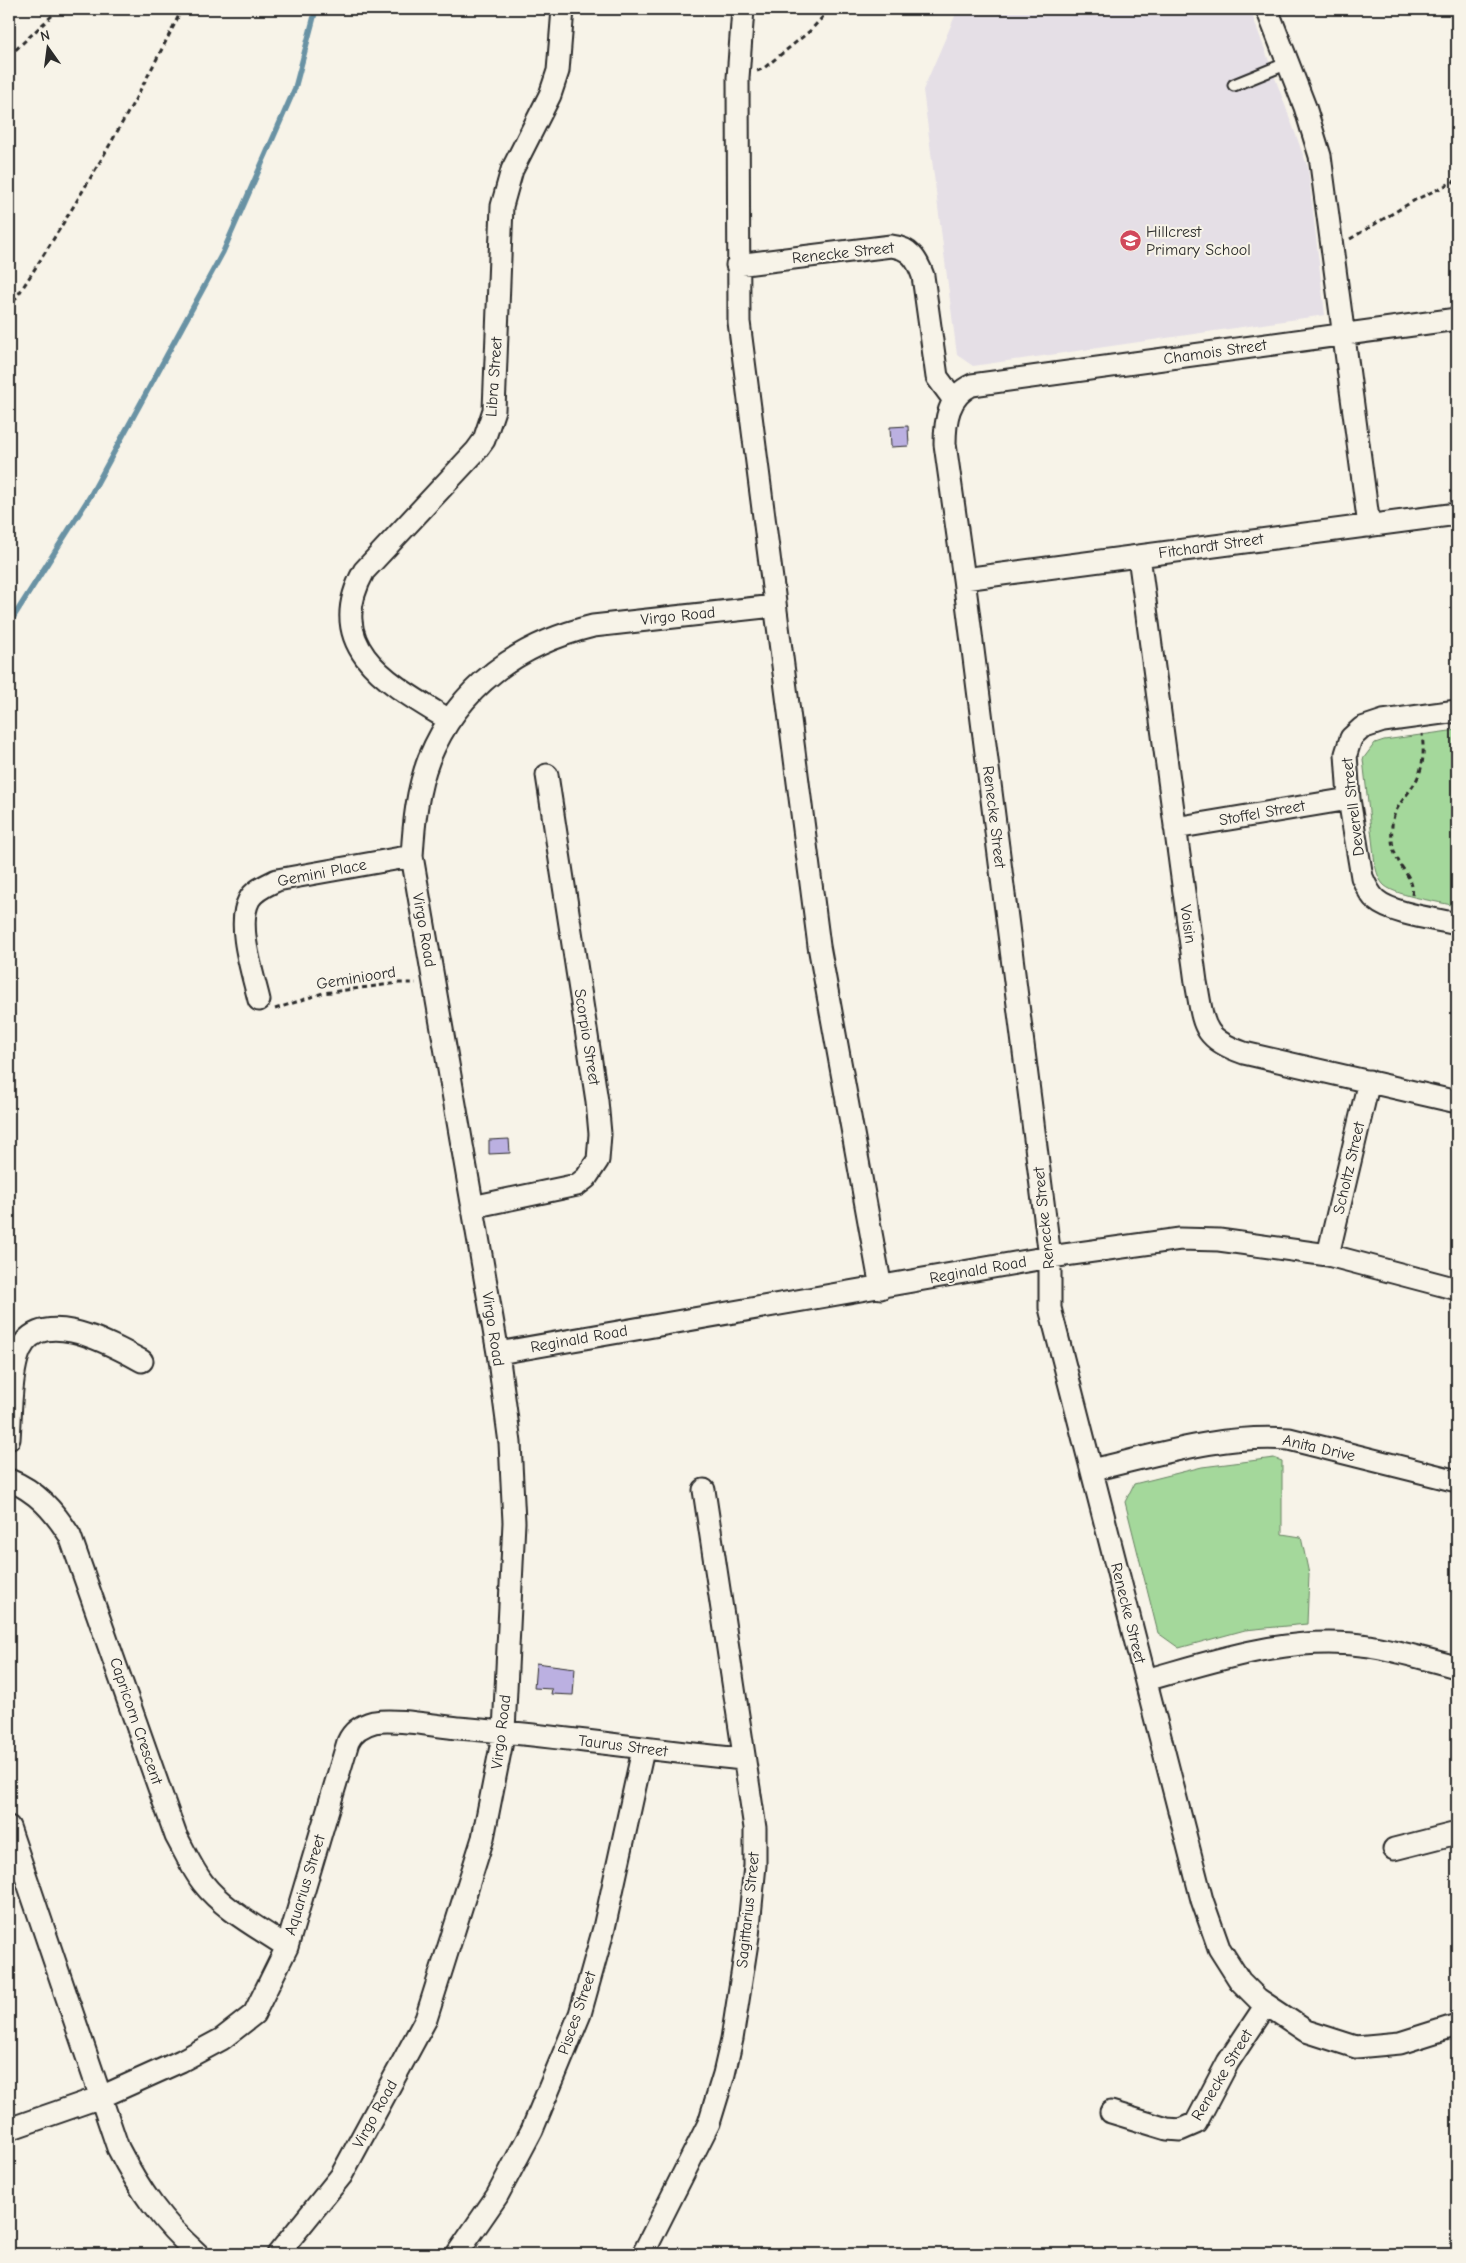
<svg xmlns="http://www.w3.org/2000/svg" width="1466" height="2263" font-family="'Comic Neue',sans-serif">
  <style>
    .built { fill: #e5dfe6 }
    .green { fill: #a4d89b; stroke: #688263 }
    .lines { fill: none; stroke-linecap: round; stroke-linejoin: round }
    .stream { stroke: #6992a4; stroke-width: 5.5 }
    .building { fill: #bbb0e1; stroke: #2b2b2b }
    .service-casing { stroke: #2b2b2b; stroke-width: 15 }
    .minor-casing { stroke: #2b2b2b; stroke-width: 25 }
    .path { stroke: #2b2b2b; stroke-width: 3; stroke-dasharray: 5 4; stroke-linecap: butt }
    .service { stroke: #f7f3e8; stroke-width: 11 }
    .minor { stroke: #f7f3e8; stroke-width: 21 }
    .labels { text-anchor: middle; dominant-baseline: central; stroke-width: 4; stroke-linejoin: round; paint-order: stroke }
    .poi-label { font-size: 16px; fill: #2b2b2b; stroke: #f7f3e8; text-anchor: start }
    .street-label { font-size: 16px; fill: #2b2b2b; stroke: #f7f3e8 }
  </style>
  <rect width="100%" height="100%" fill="#f7f3e8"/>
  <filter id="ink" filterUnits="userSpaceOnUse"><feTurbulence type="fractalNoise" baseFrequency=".02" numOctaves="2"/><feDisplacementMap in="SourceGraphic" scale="10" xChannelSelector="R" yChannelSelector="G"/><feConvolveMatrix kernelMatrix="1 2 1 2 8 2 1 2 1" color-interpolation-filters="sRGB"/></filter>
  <g filter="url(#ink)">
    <!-- built -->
    <path class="built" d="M 958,9 L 1250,9 L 1308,168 L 1325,315 L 973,366 L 957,355 L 923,90 Z"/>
    <!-- green -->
    <path class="green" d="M 1457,730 L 1457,903 L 1451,905 C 1435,901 1392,895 1383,884 C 1378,878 1377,872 1375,865 L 1363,759 L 1375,743 L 1384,740 Z
      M 1274,1458 L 1282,1461 L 1282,1534 L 1301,1537 L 1309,1574 L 1307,1624 L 1245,1630 L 1179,1648 L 1158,1633 L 1125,1502 L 1134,1484 L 1202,1467 Z"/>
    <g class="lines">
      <!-- stream -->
      <path class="stream" d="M 9,624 L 89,498 L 223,252 L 295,88 L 316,9"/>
    </g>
    <!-- building -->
    <path class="building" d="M 908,426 L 909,446 L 891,447 L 890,427 Z
      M 509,1139 L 510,1153 L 489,1154 L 489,1140 Z
      M 536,1663 L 575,1668 L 573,1695 L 551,1694 L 552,1689 L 534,1688 Z"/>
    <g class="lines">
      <defs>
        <path id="service" d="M 1234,85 L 1288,63"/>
        <path id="minor" d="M 743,9 L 738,78 L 739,322 L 819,946 L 881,1288
          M 1267,9 L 1305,107 L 1320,156 L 1369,526
          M 737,265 L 891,246 C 910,248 917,259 923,276 L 937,377 L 954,400
          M 1457,319 L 972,385 C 948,396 945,421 945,444 L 964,579 L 1050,1257 L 1050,1308 L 1202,1900 L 1219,1948 L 1240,1981 L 1258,1999 L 1306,2031 L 1356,2047 L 1400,2043 L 1457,2025
          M 1139,556 L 1196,982 C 1204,1023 1200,1038 1244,1053 L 1457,1102
          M 964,579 L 1457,514
          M 1457,711 L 1383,721 L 1362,728 L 1351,738 L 1346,754 L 1349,799 L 1362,877 C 1365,884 1369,894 1376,900 C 1392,914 1436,919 1457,924
          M 449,720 C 392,685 321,649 364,571 L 476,451 L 484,440 L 494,410 L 502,206 L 512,170 L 550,95 L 558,71 L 563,9
          M 1175,828 L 1349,799
          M 259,1000 C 253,974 236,925 249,900 C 254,890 267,885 277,880 L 412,856
          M 472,1207 L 577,1185 L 586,1178 L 598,1160 L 600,1134 L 597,1101 L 547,775
          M 1328,1255 L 1369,1081
          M 498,1353 L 1050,1257 L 1180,1239 L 1219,1240 L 1328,1255 L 1457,1289
          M 9,1439 C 11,1413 10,1384 17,1359 C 32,1300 111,1344 142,1361
          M 1092,1470 C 1157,1455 1221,1434 1289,1439 L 1457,1481
          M 9,1480 C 37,1491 54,1511 70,1536 L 176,1836 C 185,1852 192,1869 203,1883 C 224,1910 259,1928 287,1947
          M 1146,1680 C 1218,1660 1292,1634 1369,1646 C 1399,1651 1428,1660 1457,1667
          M 9,1827 L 118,2148 C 140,2191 162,2222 198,2254
          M 1394,1849 L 1457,1833
          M 1111,2112 L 1167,2129 L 1180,2130 L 1196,2123 L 1228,2062 L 1266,2005
          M 9,2129 L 101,2097 L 181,2061 L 222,2039 L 254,2014 L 287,1947 L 348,1742 C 353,1731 362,1725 374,1722 C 396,1718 435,1726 458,1728 C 553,1735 647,1750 742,1759
          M 278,2254 L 341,2176 L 426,2019 L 483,1838 L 504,1731 L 514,1522 L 510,1443 L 498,1353 L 412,856 C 414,823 417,790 429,759 C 459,686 519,644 593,626 L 774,606
          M 457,2254 L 497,2196 L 532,2130 L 580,2014 L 604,1928 L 643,1750
          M 643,2254 L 709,2123 L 724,2074 L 732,2039 L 748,1936 L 755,1865 L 755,1828 L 704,1490"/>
      </defs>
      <!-- service casing -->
      <use href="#service" class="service-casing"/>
      <!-- minor casing -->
      <use href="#minor" class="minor-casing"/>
      <!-- path -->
      <path class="path" d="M 9,56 L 59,9
        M 757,71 L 764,68 L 810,31 L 830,9
        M 1350,239 L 1415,200 L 1457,180
        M 9,309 C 72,212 131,113 182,9
        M 1412,895 C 1415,881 1403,871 1398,860 C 1392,850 1391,837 1392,826 C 1393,807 1408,796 1417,779 C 1424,765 1424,750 1422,734
        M 275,1009 L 323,993 L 399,983 L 416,983"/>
      <!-- service -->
      <use href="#service" class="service"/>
      <!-- minor -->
      <use href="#minor" class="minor"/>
    </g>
  </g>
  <!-- icons -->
  <defs>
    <symbol id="school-disc" viewBox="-11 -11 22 22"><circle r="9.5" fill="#d1495b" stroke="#f7f3e8"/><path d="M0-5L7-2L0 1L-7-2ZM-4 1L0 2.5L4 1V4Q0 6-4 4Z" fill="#fff"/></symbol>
  </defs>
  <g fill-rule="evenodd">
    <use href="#school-disc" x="1118" y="228" width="25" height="25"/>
  </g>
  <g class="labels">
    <!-- poi labels -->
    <g class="poi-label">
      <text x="1146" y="232">Hillcrest<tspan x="1146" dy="18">Primary School</tspan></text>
    </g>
    <!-- street labels -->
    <g class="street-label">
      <text transform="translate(843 253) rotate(-6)">Renecke Street</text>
      <text transform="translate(1215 352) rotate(-8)">Chamois Street</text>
      <text transform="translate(494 377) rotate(-86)">Libra Street</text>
      <text transform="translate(1211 546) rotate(-8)">Fitchardt Street</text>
      <text transform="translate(678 616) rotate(-6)">Virgo Road</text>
      <text transform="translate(1353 807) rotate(-97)">Deverell Street</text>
      <text transform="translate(1262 813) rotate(-10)">Stoffel Street</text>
      <text transform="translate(994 817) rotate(83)">Renecke Street</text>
      <text transform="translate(322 873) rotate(-11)">Gemini Place</text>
      <text transform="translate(1188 924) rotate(82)">Voisin</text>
      <text transform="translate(424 930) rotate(80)">Virgo Road</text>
      <text transform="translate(356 978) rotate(-9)">Geminioord</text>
      <text transform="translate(587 1037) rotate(81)">Scorpio Street</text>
      <text transform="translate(1349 1168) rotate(-77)">Scholtz Street</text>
      <text transform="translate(1044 1218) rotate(-96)">Renecke Street</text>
      <text transform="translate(978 1270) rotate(-10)">Reginald Road</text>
      <text transform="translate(493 1329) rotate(81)">Virgo Road</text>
      <text transform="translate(579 1339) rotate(-10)">Reginald Road</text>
      <text transform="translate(1319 1448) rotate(13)">Anita Drive</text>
      <text transform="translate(1128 1613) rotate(76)">Renecke Street</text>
      <text transform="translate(136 1721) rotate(71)">Capricorn Crescent</text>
      <text transform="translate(501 1732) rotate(-83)">Virgo Road</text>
      <text transform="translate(623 1746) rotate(7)">Taurus Street</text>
      <text transform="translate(305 1885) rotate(-73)">Aquarius Street</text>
      <text transform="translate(748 1910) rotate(-84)">Sagittarius Street</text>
      <text transform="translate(577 2013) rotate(-71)">Pisces Street</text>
      <text transform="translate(1222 2075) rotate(-59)">Renecke Street</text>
      <text transform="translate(375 2114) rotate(-61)">Virgo Road</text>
    </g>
  </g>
  <!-- margin -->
  <rect width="1466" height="2263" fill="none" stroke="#f7f3e8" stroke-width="30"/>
  <rect x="15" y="15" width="1436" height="2233" fill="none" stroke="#2b2b2b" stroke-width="2" filter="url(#ink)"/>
  <!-- north arrow -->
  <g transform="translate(48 48) rotate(346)" stroke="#f7f3e8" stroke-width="4" paint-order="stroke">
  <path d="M0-4L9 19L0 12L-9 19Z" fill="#2b2b2b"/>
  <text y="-8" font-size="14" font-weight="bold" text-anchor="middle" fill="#2b2b2b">N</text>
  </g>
</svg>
